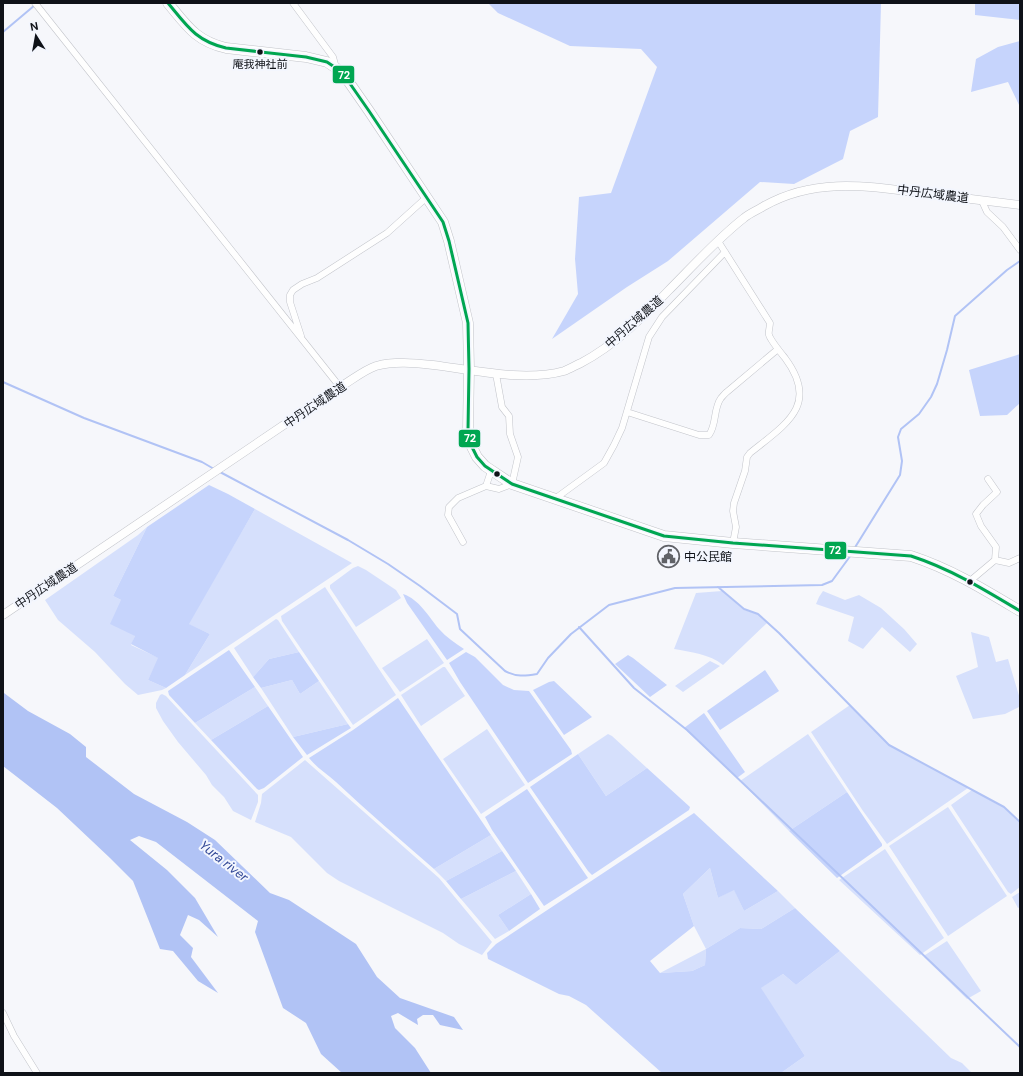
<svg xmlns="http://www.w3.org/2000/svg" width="1023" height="1076" font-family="'DM Sans','Noto Sans JP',sans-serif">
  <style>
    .green { fill: #d6e0fc }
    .forest { fill: #c6d4fc }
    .water { fill: #b1c3f5 }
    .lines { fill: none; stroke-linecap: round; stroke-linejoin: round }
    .stream { stroke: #b1c3f5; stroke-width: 2 }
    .minor-casing { stroke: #c2c4ca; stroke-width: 7 }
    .tertiary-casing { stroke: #c2c4ca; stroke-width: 9 }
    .primary-casing { stroke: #c2c4ca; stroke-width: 11 }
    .minor { stroke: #fefefe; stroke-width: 6 }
    .tertiary { stroke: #fefefe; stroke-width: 8 }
    .primary { stroke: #fefefe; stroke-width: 10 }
    .bus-1-casing { stroke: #f3f6fe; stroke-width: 6 }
    .bus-1 { stroke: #00a651; stroke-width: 3 }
    .bus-dot { fill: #0f1218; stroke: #f3f6fe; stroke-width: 1.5 }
    .labels { text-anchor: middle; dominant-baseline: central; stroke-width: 4; stroke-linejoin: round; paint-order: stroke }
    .bus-label { font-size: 11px; fill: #0f1218; stroke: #f3f6fe }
    .street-label { font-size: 12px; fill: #0f1218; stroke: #f3f6fe }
    .poi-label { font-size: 12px; fill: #0f1218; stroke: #f3f6fe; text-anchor: start }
    .water-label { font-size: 13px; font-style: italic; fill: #2f4595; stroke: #f3f6fe }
    .line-badge { stroke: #f3f6fe; stroke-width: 1.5 }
    .badge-label { font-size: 11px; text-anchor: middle; font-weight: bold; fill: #fff }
  </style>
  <rect width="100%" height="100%" fill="#f6f7fb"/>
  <!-- green -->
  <path class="green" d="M 255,509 L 352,563 L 185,675 L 210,634 L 188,624 Z
    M 147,527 L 113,596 L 121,600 L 135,636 L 131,645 L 159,658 L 148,680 L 166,688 L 162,690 L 138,695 L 125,684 L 95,652 L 58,620 L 45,600 L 138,535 Z
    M 358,566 L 366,570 L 396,590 L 401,598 L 356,627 L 330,588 L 330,585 L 353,568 Z
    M 325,587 L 396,695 L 353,725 L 282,621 L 281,616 Z
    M 722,591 L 744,610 L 758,614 L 767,623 L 723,665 C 710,654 690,652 674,649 L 696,593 Z
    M 823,591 L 845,600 L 859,595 L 881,608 L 904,629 L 917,644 L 910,652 L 882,627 L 863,649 L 848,641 L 854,617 L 816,604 L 819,597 Z
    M 276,619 L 278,620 L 299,652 L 269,659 L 253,677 L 234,648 Z
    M 971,632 L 989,637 L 996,662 L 1008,659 L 1020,699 L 1019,707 L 1005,714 L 973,719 L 956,676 L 978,667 Z
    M 427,639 L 444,663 L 400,692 L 382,668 Z
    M 710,661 L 720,666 L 683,692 L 675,686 Z
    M 443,667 L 445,667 L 465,696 L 421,726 L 401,695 Z
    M 292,680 L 300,694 L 319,681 L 348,724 L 293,737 L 261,688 Z
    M 255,687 L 268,706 L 211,740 L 195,723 Z
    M 162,694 L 166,696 L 258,795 L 258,802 L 251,820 L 233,811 L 224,797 L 212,785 L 206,775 L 178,742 L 163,721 L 156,708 L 156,703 L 160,695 Z
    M 850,705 L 889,745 L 968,788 L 887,844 L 863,811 L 811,732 Z
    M 487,729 L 525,785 L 481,814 L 443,759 Z
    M 608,734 L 612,736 L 647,768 L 606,796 L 578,754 Z
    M 808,734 L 847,792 L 789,831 L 740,781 Z
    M 305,760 L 439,878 L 492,942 L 482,955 L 459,944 L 443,933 L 339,881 L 327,873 L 291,837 L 255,822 L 261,803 L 262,794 Z
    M 972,790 L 1004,808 L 1020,822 L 1020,887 L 1011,894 L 1008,892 L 951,805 Z
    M 948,807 L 1007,896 L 948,936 L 889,846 Z
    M 491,835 L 502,851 L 446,881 L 434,869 Z
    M 885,849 L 944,938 L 920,955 L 839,880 Z
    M 710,868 L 718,898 L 734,889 L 744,911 L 778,891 L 795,908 L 761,929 L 740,928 L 706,949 L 705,965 L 692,971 L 660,973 L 706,949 L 694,926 L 683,894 Z
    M 516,871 L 531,894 L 498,915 L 509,931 L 495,939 L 461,899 Z
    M 1020,892 L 1020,907 L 1018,908 L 1012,897 Z
    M 947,941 L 981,991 L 967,999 L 924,957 L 925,955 Z
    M 840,951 L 951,1058 L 962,1063 L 972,1073 L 781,1073 L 805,1056 L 760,988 L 783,974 L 796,985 Z"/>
  <!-- forest -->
  <path class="forest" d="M 488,3 L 881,3 L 878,117 L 850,131 L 843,159 L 794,184 L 760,182 L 668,261 L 627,287 L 552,339 L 578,294 L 575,259 L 579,197 L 611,193 L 657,67 L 641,49 L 570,46 L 498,13 Z
    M 975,3 L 1020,3 L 1020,20 L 975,15 Z
    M 1020,41 L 1020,107 L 1008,82 L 971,92 L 976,59 L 998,47 Z
    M 1020,354 L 1020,403 L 1007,415 L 980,416 L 969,370 Z
    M 209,485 L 228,494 L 255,509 L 189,624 L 210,634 L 185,675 L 166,688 L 148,680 L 158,658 L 131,644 L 135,636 L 110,624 L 121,600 L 113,596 L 147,527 Z
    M 403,594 C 419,599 429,617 439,629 C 446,637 455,643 464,649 L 447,660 L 407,603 Z
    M 229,650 L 255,687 L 195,723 L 169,695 L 168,691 Z
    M 299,652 L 319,681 L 300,694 L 292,680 L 261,688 L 253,677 L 269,659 Z
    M 466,652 L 475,657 L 503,685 L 514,690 L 529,691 L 571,750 L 572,754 L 528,783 L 460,682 L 449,663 Z
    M 628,655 L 633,658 L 667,685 L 650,697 L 615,664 Z
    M 765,670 L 779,691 L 720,730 L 707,711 Z
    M 554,681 L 592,717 L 564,735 L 533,690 L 549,682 Z
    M 398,698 L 491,835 L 434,869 C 401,840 368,812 336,782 C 327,774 317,768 309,758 L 353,730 Z
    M 268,706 L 303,757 L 264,788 L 259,790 L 257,789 L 211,740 Z
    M 704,713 L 745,772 L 737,778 L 684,728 Z
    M 348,724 L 351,728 L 307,755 L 293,737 Z
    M 578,754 L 606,796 L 647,768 L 690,807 L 689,810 L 592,875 L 588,871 L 530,787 Z
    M 527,789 L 588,878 L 544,906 L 492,830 L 485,817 Z
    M 847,792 L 882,844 L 882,846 L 837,878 L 789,831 Z
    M 694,813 L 778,891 L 744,911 L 734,890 L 718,898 L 710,868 L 683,894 L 694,926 L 650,961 L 660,973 L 692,971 L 705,965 L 706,949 L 740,928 L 761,929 L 795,908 L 840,951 L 796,985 L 783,974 L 761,988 L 805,1056 L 781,1073 L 662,1073 L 586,1005 L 569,996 L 559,994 L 488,959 L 487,953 L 496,944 Z
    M 502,851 L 516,871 L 461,899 L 446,881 Z
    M 531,894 L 540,909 L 509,931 L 498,915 Z"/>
  <!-- water -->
  <path class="water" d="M 3,690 L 4,693 L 28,711 L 70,734 L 86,747 L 86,757 L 134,794 L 187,822 L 215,840 L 270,893 L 289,900 L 356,944 L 377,977 L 400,998 L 454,1017 L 463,1030 L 440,1025 L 433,1015 L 423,1015 L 417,1019 L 418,1025 L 398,1013 L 391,1016 L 395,1028 L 415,1048 L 431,1073 L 342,1073 L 321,1054 L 306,1023 L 283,1008 L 255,932 L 258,921 L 156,842 L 139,836 L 130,840 L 167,870 L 195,898 L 218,937 L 199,920 L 188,915 L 180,935 L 193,948 L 191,957 L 218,993 L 198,981 L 173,951 L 160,949 L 133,881 L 110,858 L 57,808 L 3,766 Z"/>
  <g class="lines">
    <!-- stream -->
    <path class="stream" d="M 3,32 L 35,5
      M 3,382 L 84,418 L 202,462 L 214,469
      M 220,472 L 348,540 L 388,564 L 420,586 L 457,614 L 460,629 L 505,671 C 516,677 525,676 537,674 L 548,658 L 571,634 L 609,605 L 675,588 L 822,585 L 832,581 L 851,555
      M 854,549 L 900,475 L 902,461 L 898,437 L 901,429 L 919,414 L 931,397 L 937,384 L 947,350 L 955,316 L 1007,270 L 1020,261
      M 718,587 L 744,609 L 758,614 L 779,633 L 889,745 L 1004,807 L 1020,822
      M 579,627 L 634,688 L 687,730 L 1020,1047"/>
    <defs>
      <path id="minor" d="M 35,3 L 340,387
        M 293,3 L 333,57 L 336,68
        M 982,201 L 987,212 L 1003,227 L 1020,250
        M 718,241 L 770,323 C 770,327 768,332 769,335 C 771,341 781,353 785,358 C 820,405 786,424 750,453 L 747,457 L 745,471 L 734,503 L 733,511 L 736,527 L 733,543
        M 301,336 L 290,302 L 290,295 L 293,290 L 302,284 L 317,278 L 387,233 L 427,197
        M 627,412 L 699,435 L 709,435 C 717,424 713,409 721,398 C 723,396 725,393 728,391 L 778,349
        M 486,486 L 499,489 L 512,484 L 518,457 L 510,434 L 509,416 L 502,407 L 496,374
        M 556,498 L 604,463 L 614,445 L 622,428 L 649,337 L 662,317 L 725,252
        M 463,542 L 448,515 L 449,507 L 458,498 L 486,486 L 491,471
        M 995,560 L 1009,563 L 1020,558
        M 970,581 L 995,560 L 996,547 L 981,526 L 976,514 L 983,505 L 997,492 L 988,479
        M 3,1013 L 14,1036 L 37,1073"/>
      <path id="tertiary" d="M 3,615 L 340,387 C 352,380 364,370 376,366 C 395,361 414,363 433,365 C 473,370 525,382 564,371 C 570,369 576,365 581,363 C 615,345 642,318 668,291 C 693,266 717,239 744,218 C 750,213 758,210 764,206 C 815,177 867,186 922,193 C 955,197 987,201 1020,205"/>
      <path id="primary" d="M 168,3 C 187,26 196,41 226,48 L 306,57 L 327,62 L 336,68 L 344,75 L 369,111 L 443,222 L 449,241 L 468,323 L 469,369 L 468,430 L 471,445 L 477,457 L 485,466 L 512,484 L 664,536 L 733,543 L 911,556 C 951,569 985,590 1020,611"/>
    </defs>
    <!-- minor casing -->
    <use href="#minor" class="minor-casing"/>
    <!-- tertiary casing -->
    <use href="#tertiary" class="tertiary-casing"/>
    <!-- primary casing -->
    <use href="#primary" class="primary-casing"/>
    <!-- minor -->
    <use href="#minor" class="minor"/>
    <!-- tertiary -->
    <use href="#tertiary" class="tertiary"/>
    <!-- primary -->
    <use href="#primary" class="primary"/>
    <defs>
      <path id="bus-1" d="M 168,3 C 187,26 196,41 226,48 L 306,57 L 327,62 L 336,68 L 344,75 L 369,111 L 443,222 L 449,241 L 468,323 L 469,369 L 468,430 L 471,445 L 477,457 L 485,466 L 512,484 L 664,536 L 733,543 L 911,556 C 951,569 985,590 1020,611"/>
    </defs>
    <!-- bus-1 casing -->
    <use href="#bus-1" class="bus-1-casing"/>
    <!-- bus-1 -->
    <use href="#bus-1" class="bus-1"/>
  </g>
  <!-- icons -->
  <defs>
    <symbol id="civic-ring" viewBox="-11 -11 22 22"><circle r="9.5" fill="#f3f6fe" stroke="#606267" stroke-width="1.5"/><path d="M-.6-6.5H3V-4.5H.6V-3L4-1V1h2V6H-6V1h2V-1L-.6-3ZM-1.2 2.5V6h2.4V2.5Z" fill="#606267"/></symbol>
  </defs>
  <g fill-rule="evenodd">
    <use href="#civic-ring" x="656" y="544" width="25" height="25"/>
  </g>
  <!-- markers -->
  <g class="bus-dot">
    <circle cx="260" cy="52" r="3.5"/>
    <circle cx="497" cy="474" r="3.5"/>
    <circle cx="970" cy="582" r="3.5"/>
  </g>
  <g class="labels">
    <!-- bus labels -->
    <g class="bus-label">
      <text x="260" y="64">庵我神社前</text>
    </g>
    <!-- street labels -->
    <g class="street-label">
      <text transform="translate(933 194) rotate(7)">中丹広域農道</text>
      <text transform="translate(634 322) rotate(-41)">中丹広域農道</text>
      <text transform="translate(315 405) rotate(-34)">中丹広域農道</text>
      <text transform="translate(46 586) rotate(-34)">中丹広域農道</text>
    </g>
    <!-- poi labels -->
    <g class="poi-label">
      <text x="684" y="557">中公民館</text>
    </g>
    <!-- water labels -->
    <g class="water-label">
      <text transform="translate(224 861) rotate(38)">Yura river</text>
    </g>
  </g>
  <g class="line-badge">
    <rect x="332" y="65" width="23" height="19" rx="4" fill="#00a651"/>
    <rect x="458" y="429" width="23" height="19" rx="4" fill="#00a651"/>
    <rect x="824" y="541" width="23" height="19" rx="4" fill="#00a651"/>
  </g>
  <g class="badge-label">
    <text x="344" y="79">72</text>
    <text x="470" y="442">72</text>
    <text x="835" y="554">72</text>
  </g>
  <!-- border -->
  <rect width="1023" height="1076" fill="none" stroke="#0f1218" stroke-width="8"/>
  <!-- north arrow -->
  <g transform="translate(36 36) rotate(349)" stroke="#f3f6fe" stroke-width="3" paint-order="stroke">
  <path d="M0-3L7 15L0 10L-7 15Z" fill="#0f1218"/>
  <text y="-6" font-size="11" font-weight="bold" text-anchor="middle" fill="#0f1218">N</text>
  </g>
</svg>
